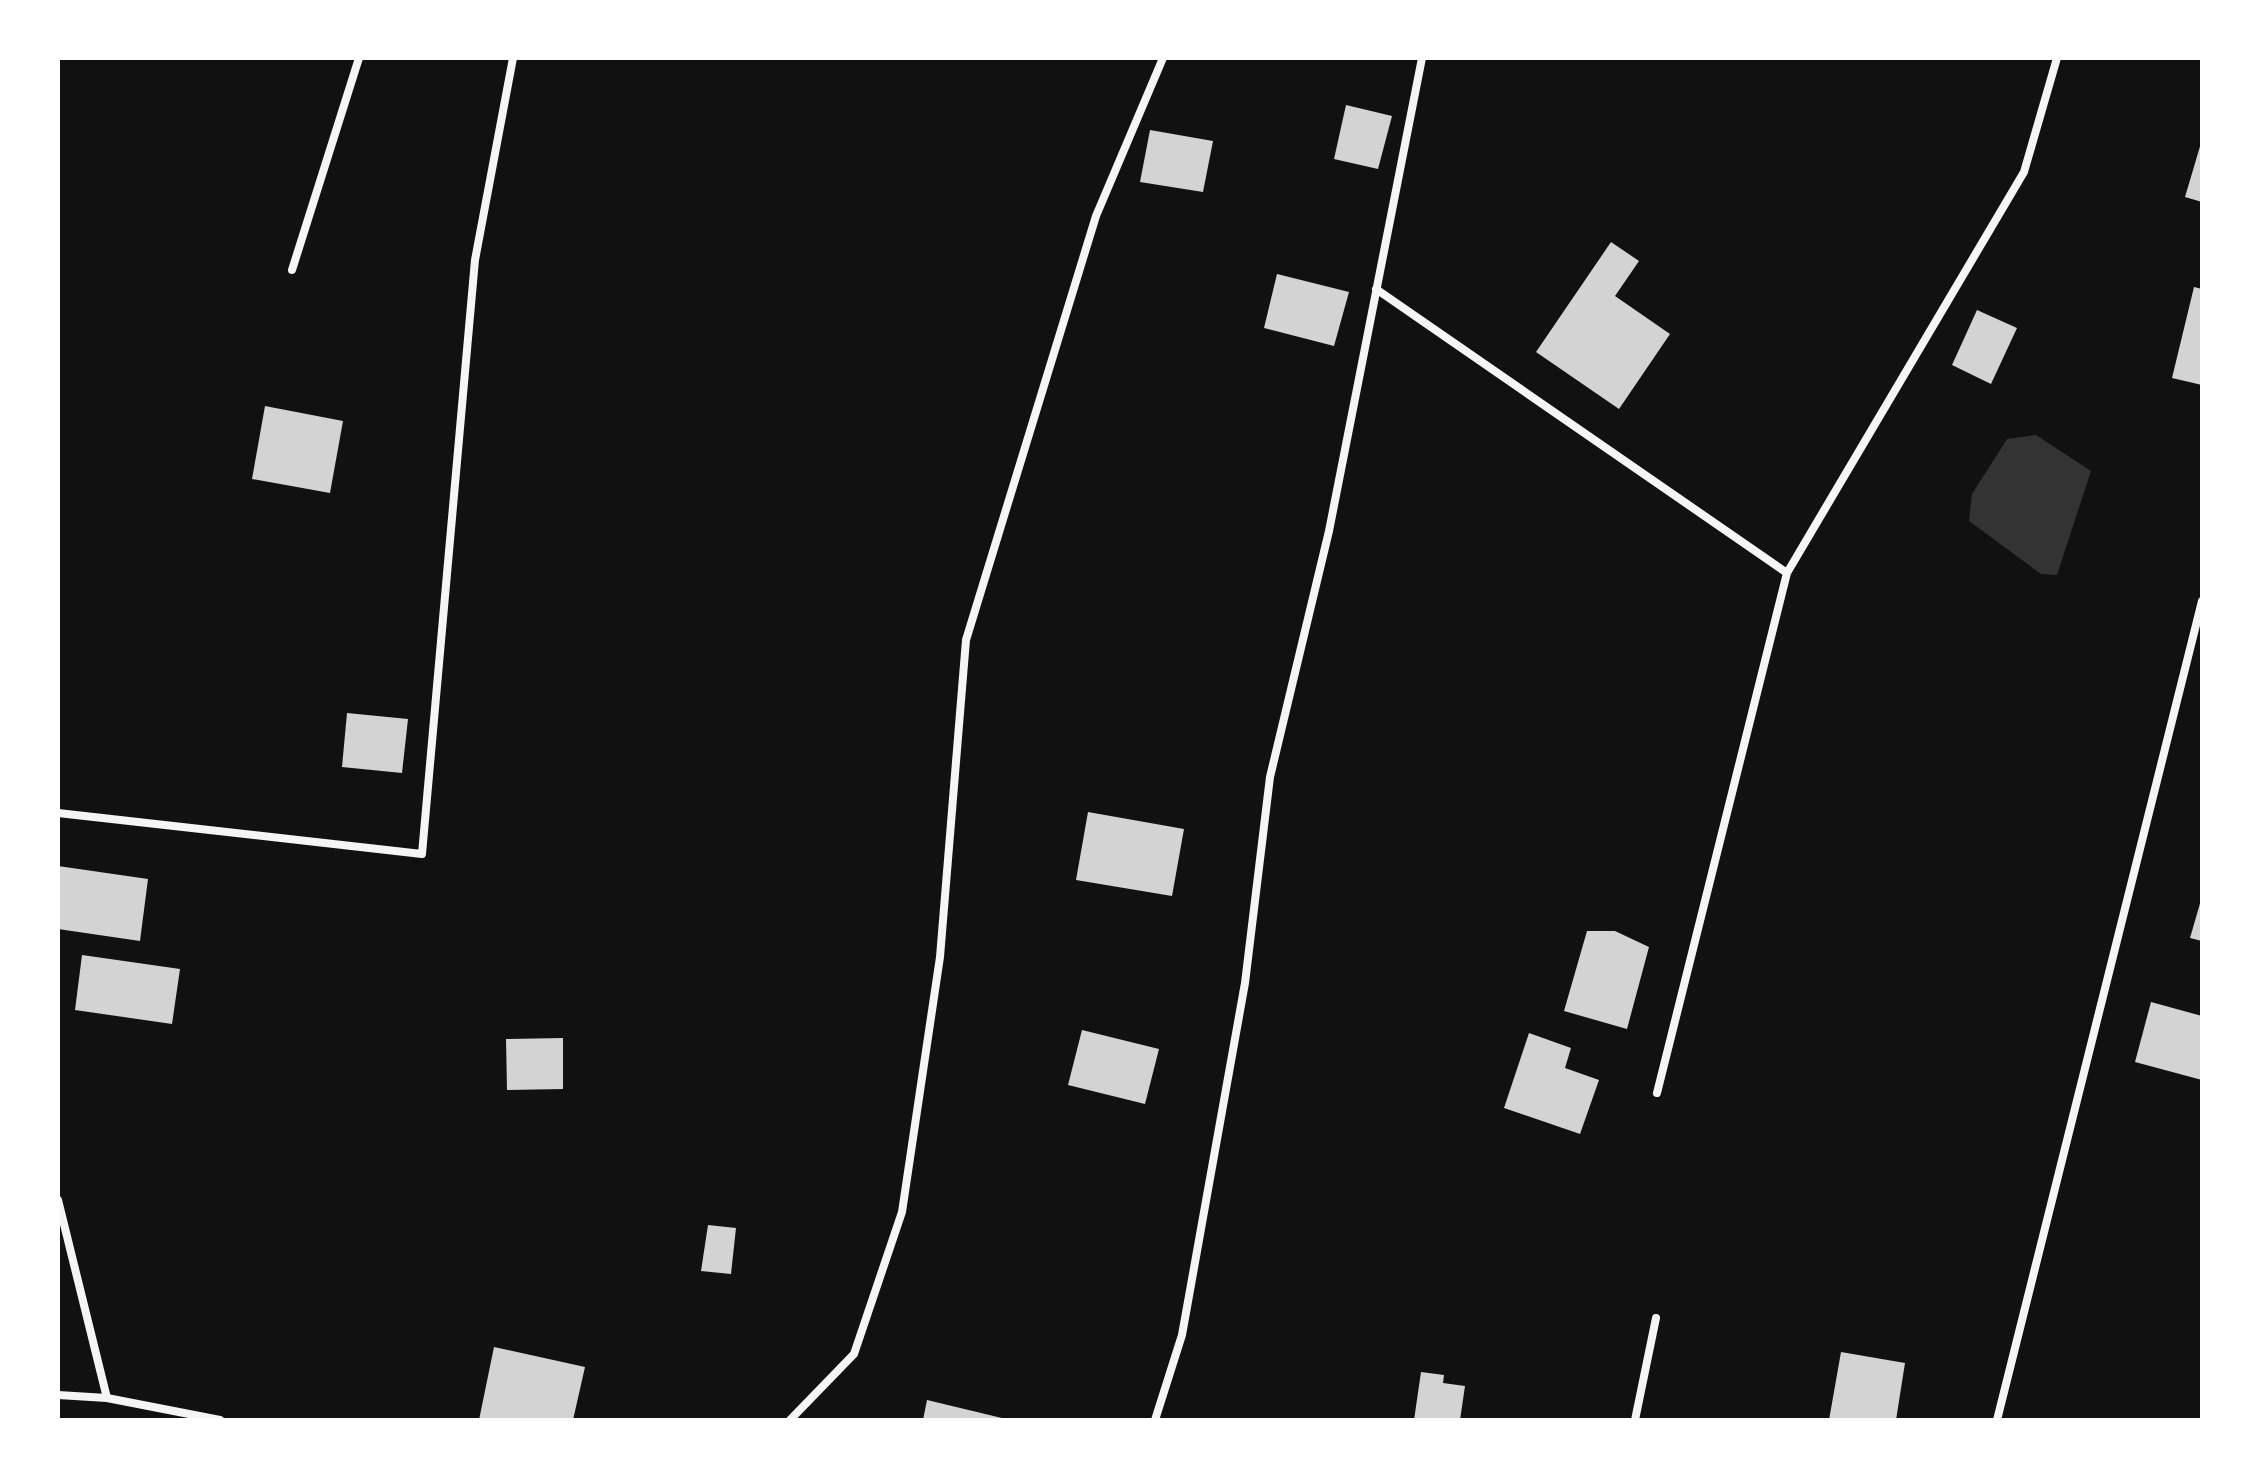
<svg xmlns="http://www.w3.org/2000/svg" width="2260" height="1478" font-family="'Golos Text',sans-serif">
  <style>
    .water { fill: #333 }
    .building { fill: #d3d3d3 }
    .lines { fill: none; stroke-linecap: round; stroke-linejoin: round }
    .minor { stroke: #f5f5f5; stroke-width: 8 }
  </style>
  <rect width="100%" height="100%" fill="#111"/>
  <!-- water -->
  <path class="water" d="M 2036,435 L 2091,471 L 2057,575 L 2041,574 L 1969,521 L 1972,494 L 2007,439 Z"/>
  <!-- building -->
  <path class="building" d="M 1346,105 L 1392,116 L 1378,169 L 1334,159 Z
    M 1150,130 L 1213,141 L 1203,192 L 1140,182 Z
    M 2201,143 L 2202,143 L 2202,202 L 2185,197 Z
    M 1611,242 L 1639,261 L 1615,296 L 1670,334 L 1619,409 L 1536,352 Z
    M 1277,274 L 1349,292 L 1334,346 L 1264,328 Z
    M 2194,287 L 2202,289 L 2202,385 L 2172,378 Z
    M 1977,310 L 2017,328 L 1991,384 L 1952,365 Z
    M 265,406 L 343,421 L 330,493 L 252,479 Z
    M 347,713 L 408,719 L 402,773 L 342,767 Z
    M 1088,812 L 1184,829 L 1172,896 L 1076,880 Z
    M 58,866 L 148,879 L 140,941 L 58,929 Z
    M 2201,900 L 2202,901 L 2202,941 L 2190,938 Z
    M 1587,931 L 1615,931 L 1649,947 L 1627,1029 L 1564,1011 Z
    M 82,955 L 180,969 L 172,1024 L 75,1010 Z
    M 2151,1002 L 2202,1016 L 2202,1080 L 2135,1062 Z
    M 1082,1030 L 1159,1049 L 1145,1104 L 1068,1085 Z
    M 1529,1033 L 1571,1048 L 1565,1068 L 1599,1080 L 1580,1134 L 1504,1108 Z
    M 563,1038 L 563,1089 L 507,1090 L 506,1039 Z
    M 708,1225 L 736,1228 L 731,1274 L 701,1271 Z
    M 494,1347 L 585,1367 L 573,1420 L 479,1420 Z
    M 1841,1352 L 1905,1363 L 1896,1420 L 1829,1420 Z
    M 1421,1372 L 1444,1375 L 1443,1383 L 1465,1386 L 1460,1420 L 1414,1420 Z
    M 927,1400 L 1006,1419 L 1005,1420 L 923,1420 Z"/>
  <g class="lines">
    <!-- minor -->
    <path class="minor" d="M 292,270 L 359,58
      M 1376,289 L 1787,573
      M 58,813 L 422,854 L 475,260 L 513,58
      M 1657,1093 L 1787,573 L 2024,172 L 2057,58
      M 58,1200 L 107,1398
      M 58,1395 L 107,1398 L 220,1420
      M 790,1420 L 854,1354 L 902,1212 L 940,957 L 966,640 L 1096,216 L 1163,58
      M 1155,1420 L 1182,1335 L 1245,983 L 1270,777 L 1329,531 L 1422,58
      M 1635,1420 L 1656,1318
      M 1997,1420 L 2202,601"/>
  </g>
  <!-- border -->
  <rect width="2260" height="1478" fill="none" stroke="#ffffff" stroke-width="120"/>
</svg>
